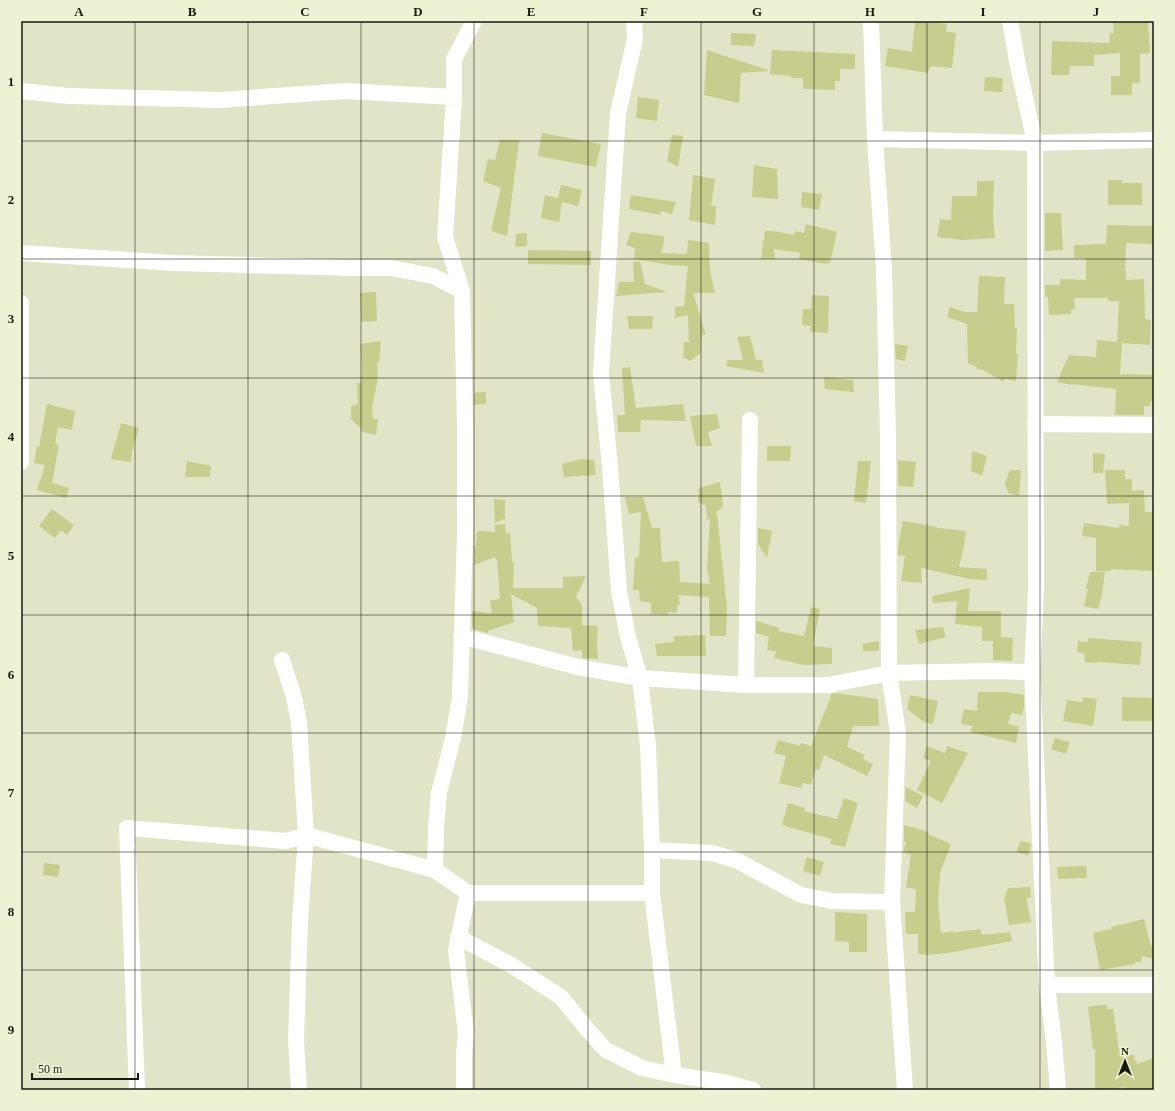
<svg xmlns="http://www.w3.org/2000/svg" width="1175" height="1111" font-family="Georgia,serif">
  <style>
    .building { fill: #c7cd8d }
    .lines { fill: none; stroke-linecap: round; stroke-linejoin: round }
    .minor { stroke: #fff; stroke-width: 16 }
    .grid { fill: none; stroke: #191a0f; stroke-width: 1; stroke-opacity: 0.55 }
    .neatline { fill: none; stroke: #191a0f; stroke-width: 1.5 }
    .grid-label { font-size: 13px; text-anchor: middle; font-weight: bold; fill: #191a0f }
  </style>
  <rect width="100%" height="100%" fill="#e1e4c6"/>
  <!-- building -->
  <path class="building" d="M 915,21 L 947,24 L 946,32 L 956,33 L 952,68 L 930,66 L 928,73 L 885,66 L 888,48 L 912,52 Z
    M 1113,21 L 1148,21 L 1150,53 L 1140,54 L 1140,83 L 1132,83 L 1132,95 L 1111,95 L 1111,76 L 1120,76 L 1120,53 L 1094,55 L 1094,66 L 1070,66 L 1069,75 L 1051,75 L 1052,41 L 1109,43 L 1110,33 L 1114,33 Z
    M 731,33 L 756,34 L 754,46 L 731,45 Z
    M 707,50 L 768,70 L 768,71 L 741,73 L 739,103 L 704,95 Z
    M 772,50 L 855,54 L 855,69 L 840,69 L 840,81 L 835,81 L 835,90 L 803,89 L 803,78 L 791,78 L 791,76 L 770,74 Z
    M 985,77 L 1003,78 L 1002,92 L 984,91 Z
    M 638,97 L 659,100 L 657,121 L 636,118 Z
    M 542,133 L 601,144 L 596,167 L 538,156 Z
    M 672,135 L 683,136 L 678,167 L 667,161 Z
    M 500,140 L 519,140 L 507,236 L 491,231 L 501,188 L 483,181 L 488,159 L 495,160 Z
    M 754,165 L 777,169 L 778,199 L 752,197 Z
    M 693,175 L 715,179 L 711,206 L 716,206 L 715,225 L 689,220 Z
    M 1108,180 L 1122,180 L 1122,183 L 1142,183 L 1142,205 L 1108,205 Z
    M 977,181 L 994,181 L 993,216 L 995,238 L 962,240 L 937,237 L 940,219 L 951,220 L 952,196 L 977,196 Z
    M 561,185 L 582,190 L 578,206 L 562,202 L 559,222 L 541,218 L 545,195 L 558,198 Z
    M 802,192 L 822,194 L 819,210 L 801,207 Z
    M 631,195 L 676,202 L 672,214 L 661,211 L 661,215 L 629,209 Z
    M 1045,213 L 1061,213 L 1063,250 L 1045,251 Z
    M 806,224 L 837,232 L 830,263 L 827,263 L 827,264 L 799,259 L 800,253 L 774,249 L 775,259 L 761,259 L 765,231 L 773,231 L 794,235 L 795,231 L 804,233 Z
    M 1107,225 L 1154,226 L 1154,244 L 1126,243 L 1125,270 L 1126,270 L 1126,280 L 1144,279 L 1145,319 L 1151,320 L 1150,345 L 1122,343 L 1120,374 L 1154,375 L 1153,401 L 1151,401 L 1150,406 L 1144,406 L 1144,415 L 1115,415 L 1116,389 L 1071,384 L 1071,385 L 1057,382 L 1069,355 L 1096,357 L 1097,340 L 1117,342 L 1119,301 L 1108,301 L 1108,298 L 1074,298 L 1075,309 L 1071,309 L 1071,314 L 1049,315 L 1048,297 L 1045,297 L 1045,285 L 1060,285 L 1060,279 L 1086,280 L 1086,258 L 1074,258 L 1074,245 L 1106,244 Z
    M 631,232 L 664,236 L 664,242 L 661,253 L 687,254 L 688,240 L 709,243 L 710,271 L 715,293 L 693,293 L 706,335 L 702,334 L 701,353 L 690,361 L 683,357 L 684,342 L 689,342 L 688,315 L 675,318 L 675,307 L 684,306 L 688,266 L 670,265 L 634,259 L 635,248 L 626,245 Z
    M 527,233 L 527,246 L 515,247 L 516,234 Z
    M 528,250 L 591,251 L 591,265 L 528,264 Z
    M 640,261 L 645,284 L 667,292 L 616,296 L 619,282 L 634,282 L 633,262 Z
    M 979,276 L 1005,277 L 1004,304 L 1014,304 L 1015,328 L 1017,328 L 1016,354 L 1018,354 L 1016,381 L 1004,379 L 1004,382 L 983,370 L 977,369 L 977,367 L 968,363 L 967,324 L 947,317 L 950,307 L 965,312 L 977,312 Z
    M 376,292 L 377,321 L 361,322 L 360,293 Z
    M 812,295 L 829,296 L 828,333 L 810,332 L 811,326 L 802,325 L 803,309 L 811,309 Z
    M 627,316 L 653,316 L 652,329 L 629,329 Z
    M 750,336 L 756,360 L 762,360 L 764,373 L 726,366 L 727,360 L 743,360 L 737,337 Z
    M 381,341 L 379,362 L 377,362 L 378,379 L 372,407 L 373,419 L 378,419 L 376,435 L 362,432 L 359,427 L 351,419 L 351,406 L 358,404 L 357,383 L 361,383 L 362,369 L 360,344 Z
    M 895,344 L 908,346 L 905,361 L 896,359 Z
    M 630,367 L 636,408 L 683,404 L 686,421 L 641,420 L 640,432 L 618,432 L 617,415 L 625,415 L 622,368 Z
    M 824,377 L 853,380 L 854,392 L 825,389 Z
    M 486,392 L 486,404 L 474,405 L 474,393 Z
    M 47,404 L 75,411 L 72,430 L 58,427 L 55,444 L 59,445 L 52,483 L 69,488 L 66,498 L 37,490 L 45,465 L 34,463 L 37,446 L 39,447 Z
    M 717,414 L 720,428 L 708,432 L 712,446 L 696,446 L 690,416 Z
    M 121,423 L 139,428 L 132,452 L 131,462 L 111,459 Z
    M 767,446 L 791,446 L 790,461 L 767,461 Z
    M 972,451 L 987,456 L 982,476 L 971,471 Z
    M 1093,453 L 1105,454 L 1103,473 L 1093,473 Z
    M 581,459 L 594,460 L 596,475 L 564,477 L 562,464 Z
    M 898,460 L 916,462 L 913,487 L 898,486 Z
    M 187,461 L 211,466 L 210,477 L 185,477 Z
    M 858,461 L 871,461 L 866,503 L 854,501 Z
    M 1010,470 L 1021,470 L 1019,496 L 1008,493 L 1005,483 Z
    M 1105,470 L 1125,470 L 1125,479 L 1132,479 L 1132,491 L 1144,490 L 1145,512 L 1154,512 L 1154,571 L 1111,569 L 1111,571 L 1096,571 L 1096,538 L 1082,536 L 1084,523 L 1119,528 L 1119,525 L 1129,526 L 1129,503 L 1107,504 Z
    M 720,482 L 723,506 L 715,513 L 717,513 L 727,608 L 726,636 L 710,636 L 709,597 L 678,595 L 680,604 L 677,606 L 677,613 L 669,612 L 666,615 L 651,614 L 651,603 L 640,601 L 639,590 L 633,590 L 635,558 L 639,557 L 641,512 L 629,514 L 625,497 L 643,497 L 652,528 L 660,528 L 662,562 L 679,561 L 680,582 L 710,584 L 707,569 L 710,518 L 707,520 L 706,506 L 698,502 L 699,488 Z
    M 494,499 L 505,500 L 505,519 L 495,523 Z
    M 52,509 L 74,525 L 67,535 L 61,530 L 55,538 L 39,526 Z
    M 903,521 L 937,527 L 937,528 L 966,531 L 964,546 L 959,567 L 987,569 L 987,580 L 970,579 L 921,568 L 922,583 L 901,581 L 905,556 L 898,555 L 898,547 Z
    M 505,524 L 506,534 L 510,533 L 512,562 L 514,562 L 513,588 L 563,588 L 563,577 L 586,576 L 576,597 L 582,605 L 582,625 L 598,626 L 597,643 L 598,659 L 582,658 L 582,650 L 573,651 L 571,628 L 538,626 L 537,608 L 511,594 L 514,622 L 488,631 L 488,633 L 473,629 L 472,626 L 472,611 L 492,613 L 490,600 L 500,599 L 497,560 L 496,560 L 495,557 L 474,565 L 474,546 L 476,546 L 477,531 L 495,532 L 495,525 Z
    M 758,528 L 772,531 L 767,558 L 758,544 Z
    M 1090,572 L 1105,572 L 1102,595 L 1098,609 L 1084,606 L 1088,589 L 1086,588 Z
    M 970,588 L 968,611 L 1001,611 L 1001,637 L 1013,638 L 1012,661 L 993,660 L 993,641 L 982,641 L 982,627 L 955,624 L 957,601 L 933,603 L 932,596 Z
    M 811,607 L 820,609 L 813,646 L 832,648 L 832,664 L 804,665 L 774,658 L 776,651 L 767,650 L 769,637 L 756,633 L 756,622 L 757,621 L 779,628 L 778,631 L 804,636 Z
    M 943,627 L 946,637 L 919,644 L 915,630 Z
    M 705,635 L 706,656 L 657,656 L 655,644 L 674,642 L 674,636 Z
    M 1088,638 L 1142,642 L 1140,665 L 1098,662 L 1098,663 L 1085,662 L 1084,653 L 1077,652 L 1078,641 L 1088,642 Z
    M 879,641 L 879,651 L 863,651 L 862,644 Z
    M 978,692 L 1006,692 L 1024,695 L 1024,706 L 1022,715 L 1011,713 L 1008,724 L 1019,727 L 1016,743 L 970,732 L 973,726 L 962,724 L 961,722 L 964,709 L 977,711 Z
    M 836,693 L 878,699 L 879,726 L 853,726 L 847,747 L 865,755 L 863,759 L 873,764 L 867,776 L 824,755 L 819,770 L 816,769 L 811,785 L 803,783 L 801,788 L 779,783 L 786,756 L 774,753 L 778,740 L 800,746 L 801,743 L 811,746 L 829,701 L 830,701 L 831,694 Z
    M 910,695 L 938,701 L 933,724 L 924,722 L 907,709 Z
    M 1083,697 L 1097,699 L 1093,726 L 1063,721 L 1067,700 L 1082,702 Z
    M 1122,697 L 1154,698 L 1154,721 L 1122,721 Z
    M 1055,738 L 1070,742 L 1066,754 L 1051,749 Z
    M 927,746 L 945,753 L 947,746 L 968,753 L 942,803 L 917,790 L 931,761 L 923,758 Z
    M 906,787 L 923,796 L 917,808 L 905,801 Z
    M 844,798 L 858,803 L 845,847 L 830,844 L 831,839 L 782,825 L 788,803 L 805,808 L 804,811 L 837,819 Z
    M 904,825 L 929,832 L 928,834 L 951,844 L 940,873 L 938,904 L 941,933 L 953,931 L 953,933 L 980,929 L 982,935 L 1010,932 L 1012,941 L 948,953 L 925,955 L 918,954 L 918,934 L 906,934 L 905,912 L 915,912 L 916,889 L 906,888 L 911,855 L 903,852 L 906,842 L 904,841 Z
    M 1020,841 L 1031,843 L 1028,855 L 1017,852 Z
    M 807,857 L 824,862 L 820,876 L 803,871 Z
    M 44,863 L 60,865 L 58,877 L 43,875 Z
    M 1086,866 L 1087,878 L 1058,879 L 1057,867 Z
    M 1030,887 L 1031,898 L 1026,898 L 1031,922 L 1009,925 L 1004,898 L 1008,888 Z
    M 835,912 L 867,914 L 867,952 L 849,952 L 849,942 L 835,941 Z
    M 1144,919 L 1151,946 L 1154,947 L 1152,959 L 1142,956 L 1141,962 L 1135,962 L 1135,964 L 1100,970 L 1093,933 L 1111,929 L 1111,927 Z
    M 1100,1005 L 1107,1005 L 1107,1009 L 1113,1009 L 1120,1056 L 1134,1055 L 1135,1061 L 1136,1060 L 1137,1064 L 1154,1058 L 1154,1087 L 1151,1088 L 1151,1090 L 1126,1090 L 1126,1087 L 1095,1090 L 1095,1049 L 1093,1049 L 1088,1007 Z"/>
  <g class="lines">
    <!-- minor -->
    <path class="minor" d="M 474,21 L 454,59 L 454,97 L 445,237 L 462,291 L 465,426 L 465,533 L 460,697 L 453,738 L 439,793 L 436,827 L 435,870 L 468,893 L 652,893
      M 634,21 L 635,39 L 618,113 L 601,373 L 610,467 L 619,591 L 628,637 L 640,678 L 648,746 L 652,850 L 652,893 L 674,1075
      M 871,21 L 875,139 L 884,269 L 888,437 L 889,673 L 898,733 L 892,902 L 905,1090
      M 1010,21 L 1018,66 L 1035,143 L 1036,590 L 1032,672 L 1047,985 L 1054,1042 L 1058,1090
      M 21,91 L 69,96 L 220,100 L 345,91 L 454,97
      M 875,139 L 1035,143 L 1154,140
      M 21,253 L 174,263 L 356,268 L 391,268 L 433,276 L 462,291
      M 21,303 L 21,462
      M 1035,424 L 1154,425
      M 461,636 L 578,667 L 640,678 L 746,685 L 828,685 L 889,673 L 989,671 L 1032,672
      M 746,685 L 750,420
      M 652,850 L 712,853 L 736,860 L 801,895 L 832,901 L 892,902
      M 458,937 L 511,965 L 561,997 L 587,1029 L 606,1050 L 642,1068 L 674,1075 L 723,1082 L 753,1090
      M 1047,985 L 1154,985
      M 137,1090 L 127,828 L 286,841 L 306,835 L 299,723 L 294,697 L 282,660
      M 299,1090 L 296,1040 L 300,921 L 306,835 L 435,870
      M 464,1090 L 464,1053 L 466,1034 L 456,950 L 468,893"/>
  </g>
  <!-- grid -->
  <path class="grid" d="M 135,21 L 135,1090M 248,21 L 248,1090M 361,21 L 361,1090M 474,21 L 474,1090M 588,21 L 588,1090M 701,21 L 701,1090M 814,21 L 814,1090M 927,21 L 927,1090M 1040,21 L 1040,1090M 21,141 L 1154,141M 21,259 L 1154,259M 21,378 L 1154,378M 21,496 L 1154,496M 21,615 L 1154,615M 21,733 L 1154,733M 21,852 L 1154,852M 21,970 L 1154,970"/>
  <!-- border -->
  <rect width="1175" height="1111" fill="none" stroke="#eef1d3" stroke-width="44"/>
  <!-- north arrow -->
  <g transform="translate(1125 1061)" stroke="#eef1d3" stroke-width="3" paint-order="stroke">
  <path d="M0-3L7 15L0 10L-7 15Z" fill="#191a0f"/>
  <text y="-6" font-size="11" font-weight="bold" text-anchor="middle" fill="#191a0f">N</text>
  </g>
  <!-- scale -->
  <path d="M32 1073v6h106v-6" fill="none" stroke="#191a0f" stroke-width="2"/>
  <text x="38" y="1073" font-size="12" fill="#191a0f" stroke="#eef1d3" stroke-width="3" paint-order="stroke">50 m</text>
  <rect x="22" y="22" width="1131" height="1067" class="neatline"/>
  <g class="grid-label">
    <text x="79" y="16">A</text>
    <text x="192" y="16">B</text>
    <text x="305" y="16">C</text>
    <text x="418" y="16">D</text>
    <text x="531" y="16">E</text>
    <text x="644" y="16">F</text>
    <text x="757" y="16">G</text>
    <text x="870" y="16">H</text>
    <text x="983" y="16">I</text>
    <text x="1096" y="16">J</text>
    <text x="11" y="86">1</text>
    <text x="11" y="204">2</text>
    <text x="11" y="323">3</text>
    <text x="11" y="441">4</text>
    <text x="11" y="560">5</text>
    <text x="11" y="679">6</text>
    <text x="11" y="797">7</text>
    <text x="11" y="916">8</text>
    <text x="11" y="1034">9</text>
  </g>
</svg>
